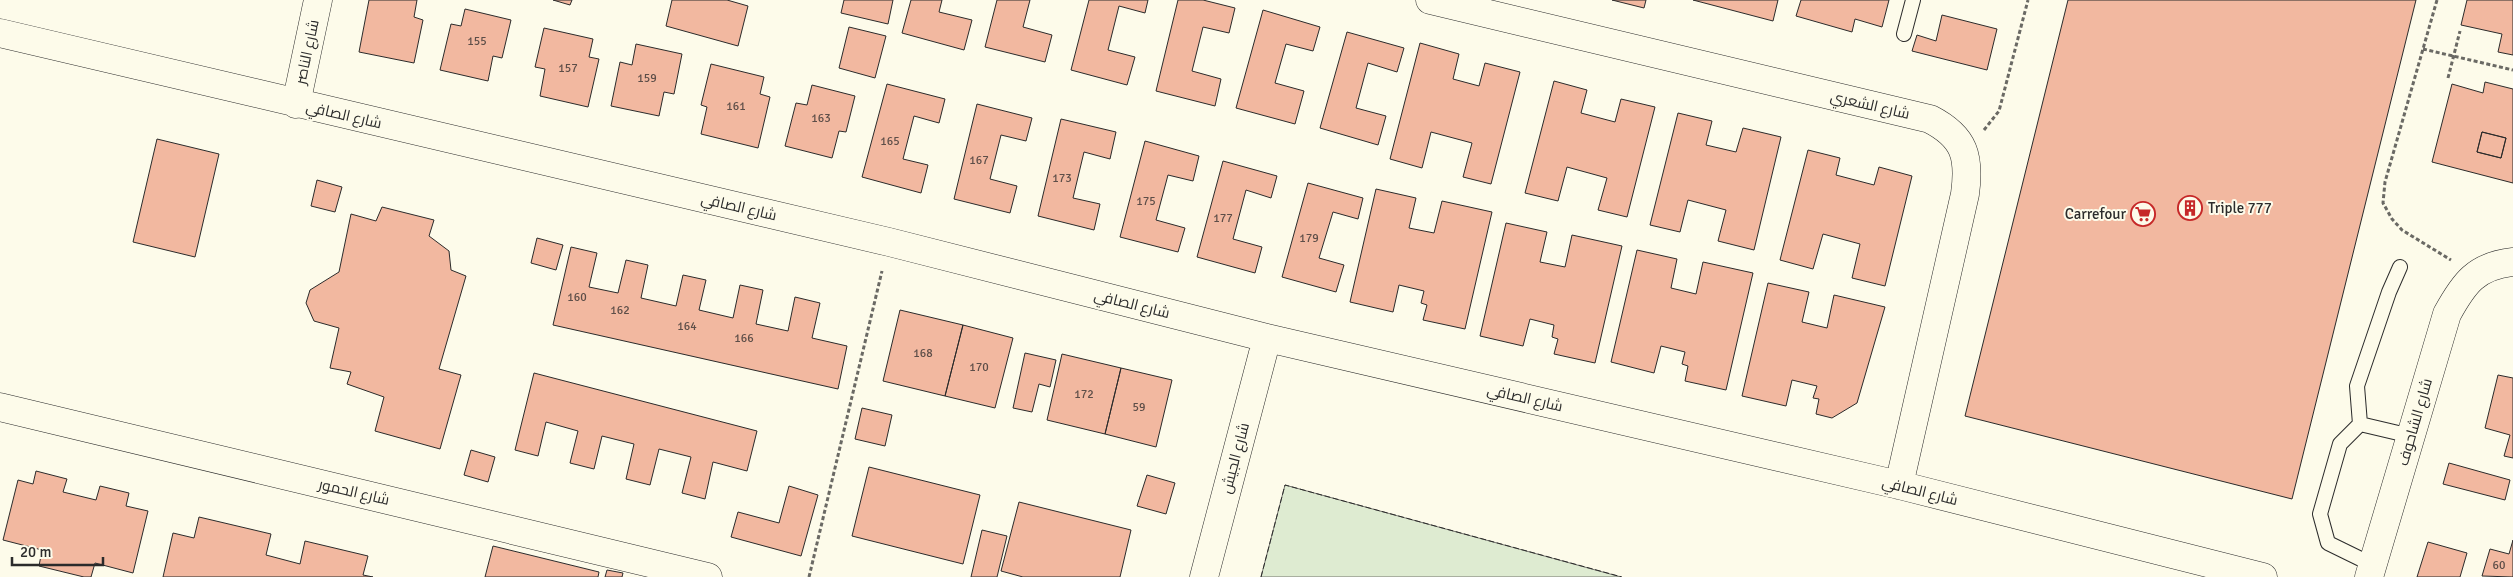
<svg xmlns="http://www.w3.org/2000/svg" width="2513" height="577" font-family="Signika,Cairo,sans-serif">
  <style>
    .green { fill: #deebd1; stroke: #74746e }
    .building { fill: #f2b8a0; stroke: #2b2b2b; fill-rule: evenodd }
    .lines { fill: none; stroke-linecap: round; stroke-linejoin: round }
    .service-casing { stroke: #2b2b2b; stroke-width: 16 }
    .minor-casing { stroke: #2b2b2b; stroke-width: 29 }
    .path { stroke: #6a6964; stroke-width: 3; stroke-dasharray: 4 2.5; stroke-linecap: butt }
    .service { stroke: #fdfbea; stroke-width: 14 }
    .minor { stroke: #fdfbea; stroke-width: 28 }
    .fence { stroke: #2b2b2b; stroke-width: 1; stroke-dasharray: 6 2.5; stroke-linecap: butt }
    .labels { text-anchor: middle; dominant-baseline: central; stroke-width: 4; stroke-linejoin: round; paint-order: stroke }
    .number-label { font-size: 12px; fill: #5d4e48 }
    .street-label { font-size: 15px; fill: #2b2b2b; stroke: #fdfbea }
    .poi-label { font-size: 15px; fill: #2b2b2b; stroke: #fdfbea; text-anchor: start }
  </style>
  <rect width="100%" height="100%" fill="#fdfbea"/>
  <!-- green -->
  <path class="green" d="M 1285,485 L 1621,577 L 1261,577 Z"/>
  <!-- building -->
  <path class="building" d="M 369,0 L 417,0 L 414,17 L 423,20 L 414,63 L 359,52 Z
    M 553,0 L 572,0 L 570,5 Z
    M 672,0 L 727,0 L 748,6 L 738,46 L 666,26 Z
    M 844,0 L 893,0 L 888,24 L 841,13 Z
    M 911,0 L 942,0 L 939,12 L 972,20 L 964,50 L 902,33 Z
    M 997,0 L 1030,0 L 1023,27 L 1052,35 L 1045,62 L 985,47 Z
    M 1089,0 L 1148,0 L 1145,13 L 1119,6 L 1108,50 L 1135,57 L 1127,85 L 1071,70 Z
    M 1178,0 L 1203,0 L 1235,8 L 1229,33 L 1203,27 L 1192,71 L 1221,79 L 1215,106 L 1156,91 Z
    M 1612,0 L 1646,0 L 1644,8 Z
    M 1693,0 L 1778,0 L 1773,21 Z
    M 1801,0 L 1889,0 L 1882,27 L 1855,19 L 1852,32 L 1796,16 Z
    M 2068,0 L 2416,0 L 2292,499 L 1965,416 Z
    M 2467,0 L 2513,0 L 2513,55 L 2498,52 L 2502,34 L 2461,25 Z
    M 465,9 L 511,20 L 502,58 L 493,56 L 488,81 L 440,70 L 451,24 L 461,26 Z
    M 1263,10 L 1320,27 L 1313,51 L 1286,44 L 1275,83 L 1304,91 L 1295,124 L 1236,108 Z
    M 1942,15 L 1997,29 L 1987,70 L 1912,51 L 1917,35 L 1936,41 Z
    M 849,27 L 886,36 L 875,78 L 839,68 Z
    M 544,28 L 593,39 L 589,57 L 599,59 L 588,107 L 540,96 L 545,69 L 535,67 Z
    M 1347,32 L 1404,48 L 1397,72 L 1368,63 L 1356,108 L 1386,116 L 1378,145 L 1320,128 Z
    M 1420,43 L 1459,54 L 1453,79 L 1479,86 L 1485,63 L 1520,72 L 1491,184 L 1463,177 L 1472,143 L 1431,132 L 1422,168 L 1390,159 Z
    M 636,44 L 682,54 L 674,94 L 664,92 L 659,116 L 611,106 L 620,62 L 632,65 Z
    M 711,64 L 764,77 L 760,94 L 770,97 L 758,148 L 701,134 L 707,107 L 701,105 Z
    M 1554,81 L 1587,90 L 1581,113 L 1615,122 L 1621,99 L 1655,107 L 1627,217 L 1598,210 L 1607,178 L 1567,167 L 1558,201 L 1525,193 Z
    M 2485,82 L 2513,89 L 2513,183 L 2432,162 L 2452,84 L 2483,93 ZM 2482,132 L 2506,138 L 2501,158 L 2477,152 Z
    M 887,84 L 945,99 L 939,123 L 914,116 L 903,159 L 928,165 L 921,193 L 862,177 Z
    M 812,85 L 855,96 L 846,132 L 839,131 L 832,158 L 785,146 L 796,103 L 807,105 Z
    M 977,104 L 1032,118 L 1026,141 L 1001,135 L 990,179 L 1017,186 L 1010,213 L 954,199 Z
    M 1678,113 L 1712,121 L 1706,145 L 1736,152 L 1743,128 L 1781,137 L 1754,250 L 1718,241 L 1726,210 L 1688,200 L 1680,232 L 1650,225 Z
    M 1061,119 L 1116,132 L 1110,159 L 1084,152 L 1073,198 L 1100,204 L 1094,230 L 1038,216 Z
    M 2482,132 L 2506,138 L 2501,158 L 2477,152 Z
    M 157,139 L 219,154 L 195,257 L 133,242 Z
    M 1145,141 L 1199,156 L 1193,181 L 1168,175 L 1156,220 L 1185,228 L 1178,252 L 1120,237 Z
    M 1808,150 L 1840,158 L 1836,175 L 1874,185 L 1879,167 L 1912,176 L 1885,286 L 1852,278 L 1860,244 L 1823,234 L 1813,269 L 1780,260 Z
    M 1223,161 L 1277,176 L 1271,198 L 1246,190 L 1233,239 L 1262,247 L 1255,273 L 1197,257 Z
    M 317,180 L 342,187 L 335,212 L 311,206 Z
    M 1308,183 L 1363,198 L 1358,219 L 1333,212 L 1319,258 L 1344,265 L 1336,292 L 1282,277 Z
    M 1376,189 L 1416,198 L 1409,228 L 1434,233 L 1442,201 L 1492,212 L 1465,329 L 1423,320 L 1427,305 L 1421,303 L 1424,291 L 1399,285 L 1393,312 L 1350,302 Z
    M 382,207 L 434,220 L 429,236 L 449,251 L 451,270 L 466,276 L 439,369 L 461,375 L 440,449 L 375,431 L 384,397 L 347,384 L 351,372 L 330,368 L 339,328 L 314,321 L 306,303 L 310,290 L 339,272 L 351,214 L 376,221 Z
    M 1506,223 L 1547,232 L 1540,262 L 1565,267 L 1572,235 L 1622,246 L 1595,363 L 1554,354 L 1558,339 L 1552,337 L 1554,325 L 1530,319 L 1523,346 L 1480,336 Z
    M 537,238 L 563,245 L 556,270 L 531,263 Z
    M 571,247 L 597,253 L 589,287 L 618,293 L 626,260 L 648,265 L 641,298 L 676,306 L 683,275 L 706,280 L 699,310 L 733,318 L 740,285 L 763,290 L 756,324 L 788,331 L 795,297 L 820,303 L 812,338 L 847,346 L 838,389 L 553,325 Z
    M 1637,250 L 1677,259 L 1671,288 L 1696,294 L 1703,262 L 1753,273 L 1726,390 L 1685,381 L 1688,366 L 1682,364 L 1685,352 L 1661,346 L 1654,373 L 1611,362 Z
    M 1768,283 L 1809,292 L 1802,322 L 1827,328 L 1834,295 L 1885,307 L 1857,403 L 1832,418 L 1816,414 L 1819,399 L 1813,398 L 1817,386 L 1792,380 L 1786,406 L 1742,396 Z
    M 900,310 L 963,325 L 945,396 L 883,381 Z
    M 963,325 L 1013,338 L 995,408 L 945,396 Z
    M 1025,353 L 1056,360 L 1050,387 L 1039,384 L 1032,412 L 1013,408 Z
    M 1062,354 L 1121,368 L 1105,434 L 1047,420 Z
    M 1121,368 L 1172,380 L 1156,447 L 1105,434 Z
    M 534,373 L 757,431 L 747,471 L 713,462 L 705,499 L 682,493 L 691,457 L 659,449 L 650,485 L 626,479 L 634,444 L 602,436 L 594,469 L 570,463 L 578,431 L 546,422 L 538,456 L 515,450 Z
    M 2498,375 L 2513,378 L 2513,458 L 2504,456 L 2510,435 L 2485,428 Z
    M 862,408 L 892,415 L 885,446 L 855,439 Z
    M 471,450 L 495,457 L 488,482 L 464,475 Z
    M 2449,463 L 2510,480 L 2505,500 L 2443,484 Z
    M 869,467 L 980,495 L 963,564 L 852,536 Z
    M 36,471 L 67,479 L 63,492 L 96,500 L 100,486 L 129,493 L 126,506 L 148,511 L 133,573 L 95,563 L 91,577 L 84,577 L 39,566 L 42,550 L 3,540 L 18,480 L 33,484 Z
    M 1147,475 L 1175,483 L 1166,514 L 1137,506 Z
    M 789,486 L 818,495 L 801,556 L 731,537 L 738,512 L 779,523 Z
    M 1019,502 L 1131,530 L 1120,577 L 1023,577 L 1001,571 Z
    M 199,517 L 271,534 L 266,555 L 300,564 L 305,541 L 368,556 L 363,575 L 373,577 L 163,577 L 173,533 L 194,538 Z
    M 982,530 L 1007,536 L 997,577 L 971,577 Z
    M 2513,540 L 2513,577 L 2482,576 L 2490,549 L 2509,554 Z
    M 2428,542 L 2467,553 L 2460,577 L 2417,577 Z
    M 493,546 L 599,572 L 598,577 L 485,577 Z
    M 607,570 L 623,573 L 622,577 L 605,577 Z"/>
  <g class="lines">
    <defs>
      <path id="service" d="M 1904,34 L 1913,0
        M 2360,424 L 2357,386 L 2389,292 L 2400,267
        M 2373,565 L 2328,543 L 2320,514 L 2340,444 L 2360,424 L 2411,436"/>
      <path id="minor" d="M 1430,0 L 1930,119 C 1965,137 1970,157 1965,194 L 1899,485
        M 0,33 L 889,242 L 1267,338 L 1899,485 L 2263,577
        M 296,104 L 318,0
        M 0,407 L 708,577
        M 1204,577 L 1267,338
        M 2369,577 L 2447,314 C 2464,283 2476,266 2513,262"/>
    </defs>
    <!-- service casing -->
    <use href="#service" class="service-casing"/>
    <!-- minor casing -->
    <use href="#minor" class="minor-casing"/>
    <!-- path -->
    <path class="path" d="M 2437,0 L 2385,182 L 2383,203 L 2392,219 L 2402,230 L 2451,260
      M 2423,49 L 2513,70
      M 2448,78 L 2460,31
      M 1984,130 L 1999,111 L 2028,0
      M 809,577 L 882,271"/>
    <!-- service -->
    <use href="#service" class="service"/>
    <!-- minor -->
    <use href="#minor" class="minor"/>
    <!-- fence -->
    <path class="fence" d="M 1261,577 L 1285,485 L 1622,577"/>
  </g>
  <!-- icons -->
  <defs>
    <symbol id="building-ring" viewBox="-11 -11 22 22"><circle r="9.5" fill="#fdfbea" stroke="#c62828" stroke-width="1.5"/><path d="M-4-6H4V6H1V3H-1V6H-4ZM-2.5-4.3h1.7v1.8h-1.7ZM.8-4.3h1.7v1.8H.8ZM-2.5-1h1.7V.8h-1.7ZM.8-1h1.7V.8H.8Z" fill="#c62828"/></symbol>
    <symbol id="supermarket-ring" viewBox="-11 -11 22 22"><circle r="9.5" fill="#fdfbea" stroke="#c62828" stroke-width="1.5"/><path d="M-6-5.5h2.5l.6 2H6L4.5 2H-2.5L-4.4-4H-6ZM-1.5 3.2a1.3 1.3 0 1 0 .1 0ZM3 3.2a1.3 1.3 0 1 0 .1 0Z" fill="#c62828"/></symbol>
  </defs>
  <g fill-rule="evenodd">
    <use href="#building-ring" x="2176" y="194" width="28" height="28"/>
    <use href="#supermarket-ring" x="2129" y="200" width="28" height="28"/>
  </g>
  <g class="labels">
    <!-- number labels -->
    <g class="number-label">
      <text x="477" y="41">155</text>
      <text x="568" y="68">157</text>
      <text x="647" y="78">159</text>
      <text x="736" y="106">161</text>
      <text x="821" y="118">163</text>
      <text x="890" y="141">165</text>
      <text x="979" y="160">167</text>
      <text x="1062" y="178">173</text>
      <text x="1146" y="201">175</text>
      <text x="1223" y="218">177</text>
      <text x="1309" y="238">179</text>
      <text x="577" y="297">160</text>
      <text x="620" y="310">162</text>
      <text x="687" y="326">164</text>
      <text x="744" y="338">166</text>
      <text x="923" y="353">168</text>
      <text x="979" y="367">170</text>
      <text x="1084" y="394">172</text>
      <text x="1139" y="407">59</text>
      <text x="2499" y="565">60</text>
    </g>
    <!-- street labels -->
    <g class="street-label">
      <text transform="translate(307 52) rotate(-78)">شارع الناصر</text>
      <text transform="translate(1870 105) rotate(13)">شارع الشعري</text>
      <text transform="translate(344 115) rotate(13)">شارع الصافي</text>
      <text transform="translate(739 207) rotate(13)">شارع الصافي</text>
      <text transform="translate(1132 304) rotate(14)">شارع الصافي</text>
      <text transform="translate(1525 398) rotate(13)">شارع الصافي</text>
      <text transform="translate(2415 422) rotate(-74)">شارع الشاحوف</text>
      <text transform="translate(1235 458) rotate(-75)">شارع الجيش</text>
      <text transform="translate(1920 491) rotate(14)">شارع الصافي</text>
      <text transform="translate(354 492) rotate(13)">شارع الحمور</text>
    </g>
    <!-- poi labels -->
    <g class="poi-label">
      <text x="2208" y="208">Triple 777</text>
      <text x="2126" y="214" text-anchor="end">Carrefour</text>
    </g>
  </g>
  <!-- scale -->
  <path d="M12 557v8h91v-8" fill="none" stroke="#2b2b2b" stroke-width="2.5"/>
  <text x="20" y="557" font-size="15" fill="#2b2b2b" stroke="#fdfbea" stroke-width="4" paint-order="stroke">20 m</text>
</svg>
